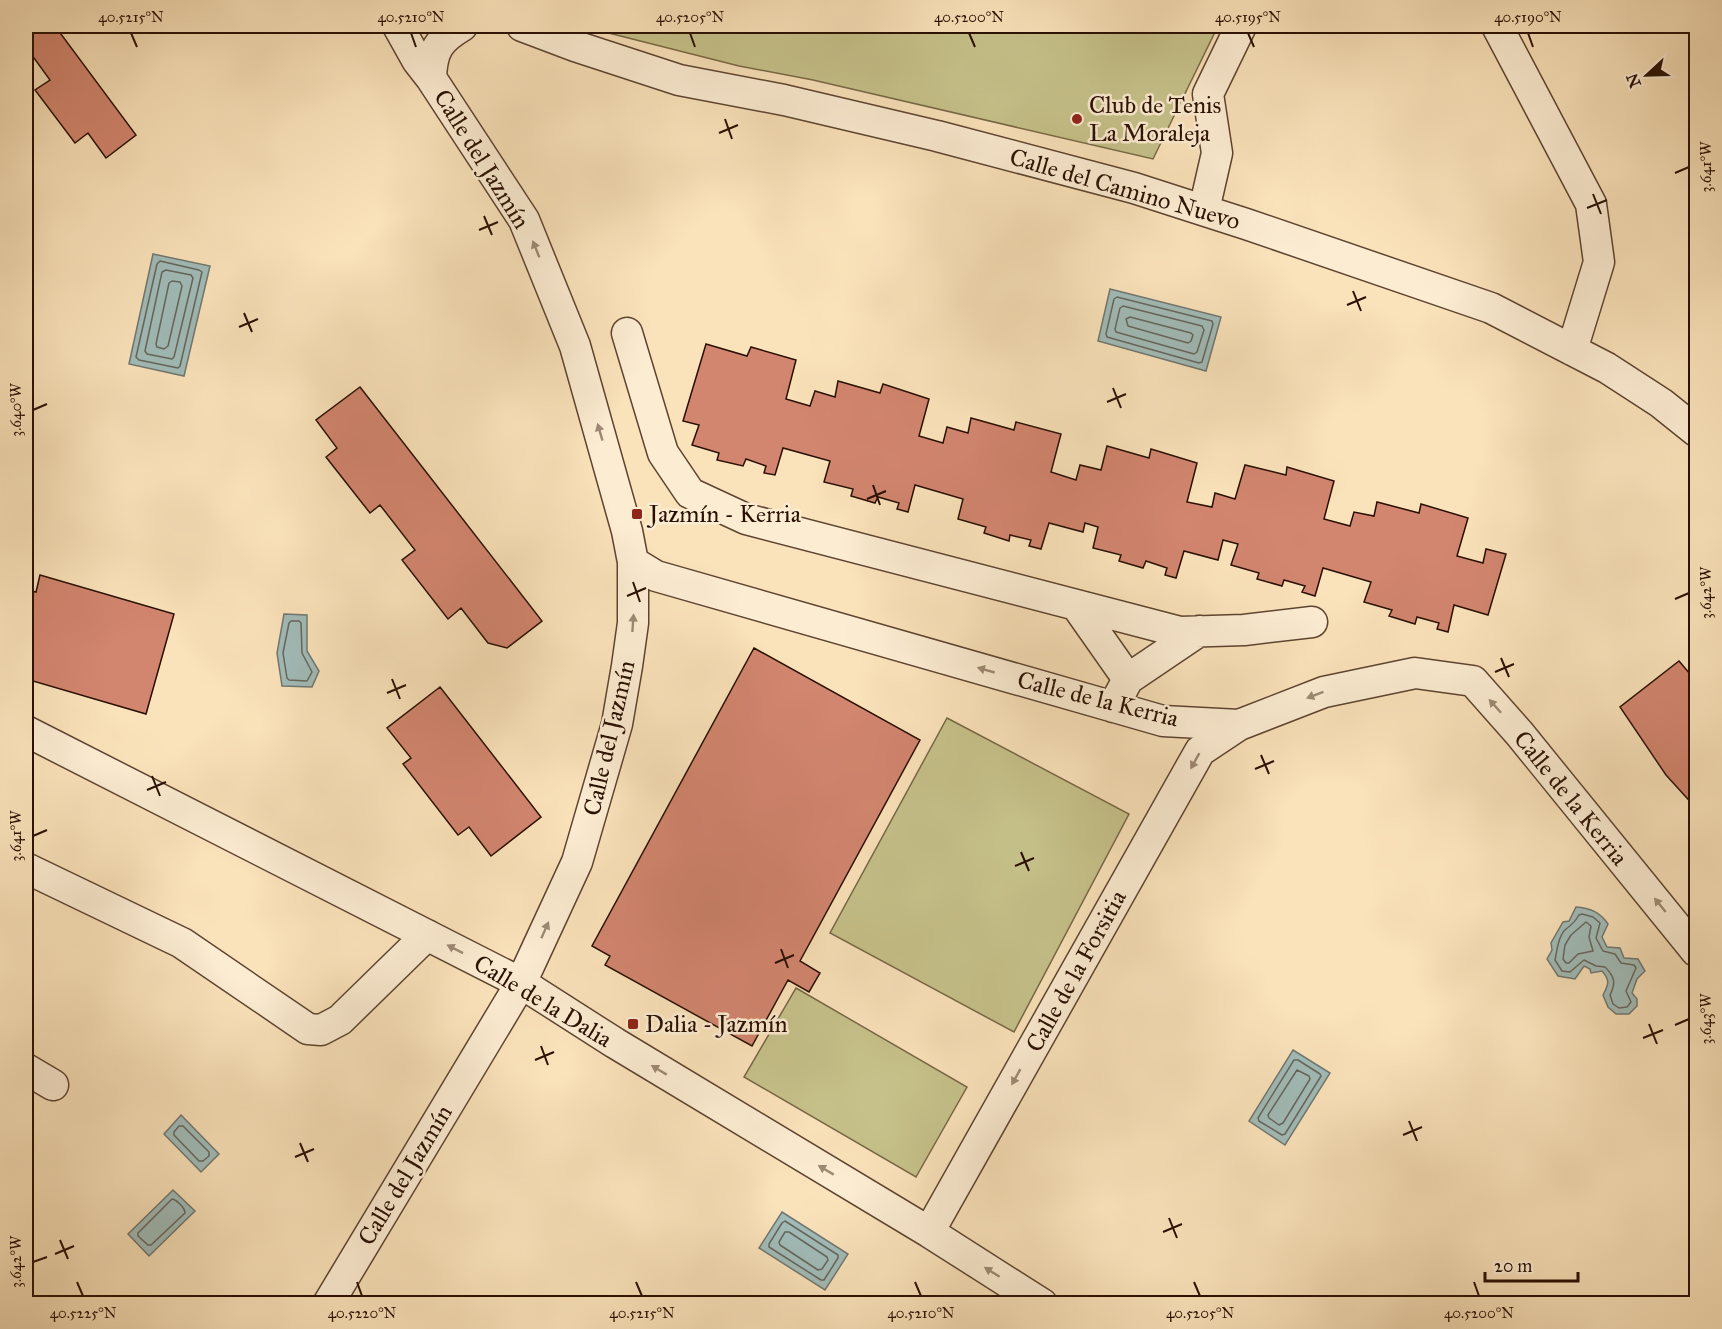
<svg xmlns="http://www.w3.org/2000/svg" width="1722" height="1329" font-family="'IM FELL Great Primer',serif">
  <style>
    .green { fill: #c6c18a; stroke: #786846; stroke-width: 1.5 }
    .water { fill: #a1bcb9; stroke: #717770; stroke-width: 1.5 }
    .lines { fill: none; stroke-linecap: round; stroke-linejoin: round }
    .shore { stroke: #65665e; stroke-width: 1.5 }
    .building { fill: #d2856f; stroke: #291002; stroke-width: 1.5 }
    .minor-casing { stroke: #5d4430; stroke-width: 33 }
    .minor { stroke: #fcecd2; stroke-width: 30 }
    .oneway { fill: #9d8974 }
    .ticks { fill: none; stroke: #291002; stroke-width: 2 }
    .poi-dot { fill: #8f2418; stroke: #fcecd2; stroke-width: 2 }
    .labels { text-anchor: middle; dominant-baseline: central; stroke-width: 5; stroke-linejoin: round; paint-order: stroke }
    .poi-label { font-size: 24px; fill: #291002; stroke: #fcecd2; text-anchor: start }
    .street-label { font-size: 24px; fill: #291002; stroke: #fcecd2 }
    .neatline { fill: none; stroke: #291002; stroke-width: 2 }
    .ticks-label { font-size: 15px; text-anchor: middle; fill: #291002 }
  </style>
  <rect width="100%" height="100%" fill="#fae2ba"/>
  <filter id="stains"><feTurbulence type="fractalNoise" baseFrequency=".00333" numOctaves="4"/><feColorMatrix values="0 0 0 0 .2 0 0 0 0 .09 0 0 0 0 .02 0 0 0 .5 -.17"/></filter>
  <radialGradient id="worn" r=".72"><stop offset=".6" stop-color="#630" stop-opacity="0"/><stop offset="1" stop-color="#630" stop-opacity=".3"/></radialGradient>
  <!-- green -->
  <path class="green" d="M 581,26 L 1218,26 L 1153,159 L 813,80 L 739,66 Z
    M 947,718 L 1129,814 L 1014,1032 L 830,933 Z
    M 796,988 L 967,1087 L 916,1177 L 744,1077 Z"/>
  <!-- water -->
  <path class="water" d="M 153,254 L 210,266 L 184,376 L 129,364 Z
    M 1110,289 L 1221,317 L 1206,371 L 1098,341 Z
    M 284,614 L 307,615 L 307,651 L 319,671 L 312,687 L 282,686 L 277,653 Z
    M 1576,907 C 1590,908 1600,912 1608,924 L 1602,937 L 1607,947 L 1620,948 L 1624,958 L 1638,959 L 1645,971 L 1637,979 L 1632,993 L 1637,999 L 1637,1006 L 1629,1014 L 1616,1014 L 1608,1007 L 1603,995 C 1609,984 1610,980 1602,971 L 1591,973 L 1590,969 L 1584,966 L 1575,979 L 1558,976 L 1547,959 L 1552,950 L 1551,943 L 1563,922 L 1569,921 Z
    M 1293,1050 L 1330,1073 L 1285,1145 L 1249,1121 Z
    M 181,1115 L 219,1154 L 201,1172 L 164,1134 Z
    M 173,1190 L 195,1211 L 149,1256 L 128,1234 Z
    M 782,1212 L 848,1254 L 825,1290 L 759,1248 Z"/>
  <g class="lines">
    <!-- shore -->
    <path class="shore" d="M 160,261 L 199,270 L 202,272 L 180,366 L 178,368 L 139,360 L 136,357 L 157,264 Z
      M 166,270 L 191,275 L 193,278 L 174,357 L 172,359 L 147,354 L 145,351 L 162,272 Z
      M 172,281 L 180,282 L 182,286 L 168,346 L 164,349 L 157,347 L 156,344 L 169,283 Z
      M 1117,297 L 1212,321 L 1213,324 L 1202,362 L 1199,363 L 1107,337 L 1106,334 L 1114,299 Z
      M 1123,306 L 1202,326 L 1204,330 L 1197,352 L 1194,354 L 1116,332 L 1115,329 L 1120,308 Z
      M 1130,317 L 1191,333 L 1193,335 L 1191,341 L 1188,343 L 1128,326 L 1126,319 Z
      M 291,621 L 299,621 L 301,623 L 302,653 L 312,672 L 307,681 L 289,680 L 287,678 L 283,653 L 289,623 Z
      M 1582,914 L 1593,917 L 1600,923 L 1596,938 L 1603,951 L 1615,954 L 1621,963 L 1634,965 L 1636,968 L 1626,991 L 1631,1002 L 1627,1007 L 1619,1008 L 1613,1004 L 1610,995 C 1616,983 1615,977 1605,967 L 1596,966 L 1584,960 L 1570,972 L 1562,971 L 1555,960 C 1557,951 1558,936 1566,929 C 1573,923 1574,924 1579,915 Z
      M 1586,922 L 1591,926 L 1589,937 L 1593,951 L 1578,954 L 1569,963 L 1566,963 L 1563,959 L 1565,945 L 1571,935 Z
      M 1294,1060 L 1298,1060 L 1320,1074 L 1321,1076 L 1285,1134 L 1282,1135 L 1259,1121 L 1258,1118 Z
      M 1297,1070 L 1309,1076 L 1310,1079 L 1283,1123 L 1279,1125 L 1269,1118 L 1268,1115 Z
      M 179,1126 L 183,1126 L 209,1152 L 209,1156 L 203,1161 L 199,1161 L 174,1135 L 174,1132 Z
      M 172,1199 C 177,1200 185,1208 185,1213 L 151,1245 L 148,1245 L 138,1236 L 138,1233 Z
      M 785,1221 L 838,1255 L 838,1258 L 824,1280 L 821,1280 L 769,1247 L 769,1244 L 782,1223 Z
      M 785,1232 L 789,1232 L 827,1257 L 828,1260 L 822,1269 L 818,1270 L 780,1245 L 779,1242 Z"/>
  </g>
  <!-- building -->
  <path class="building" d="M 26,26 L 55,26 L 136,135 L 106,158 L 88,133 L 75,143 L 35,90 L 50,80 L 26,47 Z
    M 706,344 L 747,356 L 751,347 L 796,360 L 786,399 L 810,406 L 815,391 L 835,397 L 838,381 L 880,393 L 883,384 L 929,399 L 919,436 L 943,443 L 947,427 L 968,433 L 971,418 L 1014,430 L 1016,422 L 1061,434 L 1051,472 L 1076,480 L 1080,465 L 1101,470 L 1107,446 L 1149,458 L 1151,449 L 1197,463 L 1187,502 L 1212,507 L 1215,493 L 1235,499 L 1245,465 L 1286,475 L 1287,467 L 1334,481 L 1324,519 L 1350,526 L 1354,512 L 1374,516 L 1377,502 L 1419,513 L 1421,504 L 1468,518 L 1457,556 L 1483,563 L 1486,549 L 1506,554 L 1488,615 L 1454,605 L 1448,632 L 1437,629 L 1439,623 L 1417,617 L 1415,624 L 1389,616 L 1392,610 L 1364,602 L 1371,582 L 1323,568 L 1315,596 L 1302,592 L 1305,586 L 1284,580 L 1282,586 L 1257,579 L 1259,573 L 1231,565 L 1238,544 L 1223,540 L 1218,560 L 1184,551 L 1176,578 L 1165,575 L 1167,568 L 1146,561 L 1143,568 L 1119,561 L 1121,555 L 1093,548 L 1098,527 L 1085,523 L 1083,532 L 1049,523 L 1041,549 L 1029,546 L 1031,540 L 1010,535 L 1009,541 L 984,533 L 986,527 L 958,519 L 963,499 L 915,485 L 908,512 L 897,509 L 899,503 L 878,497 L 875,503 L 851,496 L 853,489 L 824,482 L 830,461 L 783,448 L 775,475 L 764,473 L 766,466 L 746,459 L 743,466 L 717,460 L 719,453 L 692,445 L 699,425 L 683,421 Z
    M 360,387 L 542,621 L 507,648 L 488,643 L 461,608 L 448,619 L 402,560 L 415,550 L 380,505 L 370,513 L 326,457 L 337,448 L 316,420 Z
    M 40,575 L 174,614 L 146,714 L 26,679 L 26,590 L 36,592 Z
    M 754,648 L 920,740 L 800,961 L 820,973 L 809,992 L 788,980 L 752,1046 L 605,965 L 610,956 L 592,946 Z
    M 1679,661 L 1696,681 L 1696,808 L 1666,775 L 1620,707 Z
    M 440,687 L 541,817 L 491,856 L 469,827 L 458,835 L 403,764 L 411,758 L 387,728 Z"/>
  <g class="lines">
    <defs>
      <path id="minor" d="M 522,26 L 575,46 L 679,80 L 784,100 L 937,136 L 1134,188 L 1246,224 L 1491,308 L 1607,368 L 1661,403 L 1696,431
        M 1497,26 L 1591,204 L 1599,262 L 1572,350
        M 431,78 C 432,51 438,40 462,26
        M 1204,210 L 1217,153 L 1208,94 L 1241,26
        M 627,333 L 663,453 L 690,493 L 746,519 L 1180,632 L 1244,630 L 1312,622
        M 633,562 L 656,576 L 1163,721 L 1239,725 L 1324,692 L 1415,673 L 1473,681 L 1519,733 L 1696,951
        M 1076,605 L 1128,679
        M 1113,707 L 1128,679 L 1199,631
        M 26,731 L 521,983 L 615,1043 L 929,1232 L 1042,1304
        M 26,868 L 182,943 L 308,1029 L 321,1030 L 340,1020 L 427,935
        M 26,1069 L 53,1085
        M 929,1232 L 1200,751 L 1239,725
        M 328,1304 L 521,983 L 577,862 L 617,724 L 627,666 L 633,623 L 633,562 L 627,531 L 575,346 L 524,220 L 431,78 L 417,60 L 398,26"/>
    </defs>
    <!-- minor casing -->
    <use href="#minor" class="minor-casing"/>
    <!-- minor -->
    <use href="#minor" class="minor"/>
  </g>
  <!-- one-way arrows -->
  <defs><path id="oneway-solid" d="M-6-.8H1V-3.2L6.5 0L1 3.2V.8H-6Z" transform="scale(1.5)"/></defs>
  <g class="oneway">
    <use href="#oneway-solid" transform="translate(536 249) rotate(-112)"/>
    <use href="#oneway-solid" transform="translate(600 432) rotate(-106)"/>
    <use href="#oneway-solid" transform="translate(633 623) rotate(-86)"/>
    <use href="#oneway-solid" transform="translate(986 670) rotate(-164)"/>
    <use href="#oneway-solid" transform="translate(1315 695) rotate(159)"/>
    <use href="#oneway-solid" transform="translate(1495 706) rotate(-132)"/>
    <use href="#oneway-solid" transform="translate(1195 761) rotate(119)"/>
    <use href="#oneway-solid" transform="translate(1660 905) rotate(-129)"/>
    <use href="#oneway-solid" transform="translate(545 930) rotate(-66)"/>
    <use href="#oneway-solid" transform="translate(455 949) rotate(-153)"/>
    <use href="#oneway-solid" transform="translate(659 1070) rotate(-149)"/>
    <use href="#oneway-solid" transform="translate(1016 1077) rotate(119)"/>
    <use href="#oneway-solid" transform="translate(826 1170) rotate(-149)"/>
    <use href="#oneway-solid" transform="translate(992 1272) rotate(-148)"/>
  </g>
  <!-- ticks -->
  <path class="ticks" d="M 131,33 L 137,47M 411,33 L 416,47M 690,33 L 695,47M 969,33 L 975,47M 1248,33 L 1254,47M 1528,33 L 1533,47M 725,119 L 732,139M 719,133 L 738,125M 1675,173 L 1689,167M 1593,194 L 1601,214M 1587,208 L 1607,200M 484,216 L 492,235M 479,230 L 498,222M 1353,291 L 1361,311M 1347,305 L 1366,297M 244,313 L 252,332M 239,327 L 258,319M 1113,388 L 1121,408M 1107,402 L 1126,394M 33,410 L 47,404M 873,485 L 880,505M 867,499 L 886,491M 633,582 L 640,602M 627,596 L 646,588M 1675,599 L 1689,593M 1501,658 L 1509,677M 1495,672 L 1514,664M 392,679 L 400,699M 387,693 L 406,685M 1261,755 L 1269,774M 1255,769 L 1274,761M 152,776 L 160,796M 147,790 L 166,782M 33,836 L 47,830M 1021,852 L 1029,871M 1015,866 L 1034,858M 781,949 L 788,968M 775,963 L 794,955M 1649,1024 L 1657,1044M 1675,1025 L 1689,1019M 1643,1038 L 1663,1030M 541,1046 L 548,1065M 535,1060 L 554,1052M 1409,1121 L 1417,1141M 1403,1135 L 1422,1127M 300,1143 L 308,1162M 295,1157 L 314,1149M 1169,1218 L 1177,1238M 1163,1232 L 1182,1224M 60,1240 L 68,1259M 55,1254 L 74,1246M 33,1262 L 47,1257M 77,1282 L 83,1296M 357,1282 L 362,1296M 636,1282 L 642,1296M 915,1282 L 921,1296M 1194,1282 L 1200,1296M 1474,1282 L 1479,1296"/>
  <!-- markers -->
  <g class="poi-dot">
    <circle cx="1077" cy="119" r="6"/>
    <rect x="631" y="508" width="12" height="12" rx="3"/>
    <rect x="627" y="1018" width="12" height="12" rx="3"/>
  </g>
  <g class="labels">
    <!-- poi labels -->
    <g class="poi-label">
      <text x="1089" y="105">Club de Tenis<tspan x="1089" dy="28">La Moraleja</tspan></text>
      <text x="649" y="514">Jazmín - Kerria</text>
      <text x="645" y="1024">Dalia - Jazmín</text>
    </g>
    <!-- street labels -->
    <g class="street-label">
      <text transform="translate(482 159) rotate(58)">Calle del Jazmín</text>
      <text transform="translate(1125 189) rotate(16)">Calle del Camino Nuevo</text>
      <text transform="translate(1098 699) rotate(14)">Calle de la Kerria</text>
      <text transform="translate(609 738) rotate(-77)">Calle del Jazmín</text>
      <text transform="translate(1571 798) rotate(51)">Calle de la Kerria</text>
      <text transform="translate(1076 971) rotate(-61)">Calle de la Forsitia</text>
      <text transform="translate(543 1001) rotate(31)">Calle de la Dalia</text>
      <text transform="translate(405 1175) rotate(-59)">Calle del Jazmín</text>
    </g>
  </g>
  <!-- margin -->
  <rect width="1722" height="1329" fill="none" stroke="#fae2ba" stroke-width="66"/>
  <!-- north arrow -->
  <g transform="translate(1647 75) rotate(248)" stroke="#fcecd2" stroke-width="4.5" paint-order="stroke">
  <path d="M0-4.5L10 22L0 15L-10 22Z" fill="#291002"/>
  <text y="-9" font-size="16" font-weight="bold" text-anchor="middle" fill="#291002">N</text>
  </g>
  <!-- scale -->
  <path d="M1485 1272v9h93v-9" fill="none" stroke="#291002" stroke-width="3"/>
  <text x="1494" y="1272" font-size="18" fill="#291002" stroke="#fcecd2" stroke-width="4.5" paint-order="stroke">20 m</text>
  <rect x="33" y="33" width="1656" height="1263" class="neatline"/>
  <g class="ticks-label">
    <text x="131" y="22">40.5215°N</text>
    <text x="411" y="22">40.5210°N</text>
    <text x="690" y="22">40.5205°N</text>
    <text x="969" y="22">40.5200°N</text>
    <text x="1248" y="22">40.5195°N</text>
    <text x="1528" y="22">40.5190°N</text>
    <text transform="translate(1706 167) rotate(-90)" y="5">3.641°W</text>
    <text transform="translate(16 410) rotate(-90)" y="5">3.640°W</text>
    <text transform="translate(1706 593) rotate(-90)" y="5">3.642°W</text>
    <text transform="translate(16 836) rotate(-90)" y="5">3.641°W</text>
    <text transform="translate(1706 1019) rotate(-90)" y="5">3.643°W</text>
    <text transform="translate(16 1262) rotate(-90)" y="5">3.642°W</text>
    <text x="83" y="1318">40.5225°N</text>
    <text x="362" y="1318">40.5220°N</text>
    <text x="642" y="1318">40.5215°N</text>
    <text x="921" y="1318">40.5210°N</text>
    <text x="1200" y="1318">40.5205°N</text>
    <text x="1479" y="1318">40.5200°N</text>
  </g>
  <rect width="100%" height="100%" filter="url(#stains)"/>
  <rect width="100%" height="100%" fill="url(#worn)"/>
</svg>
